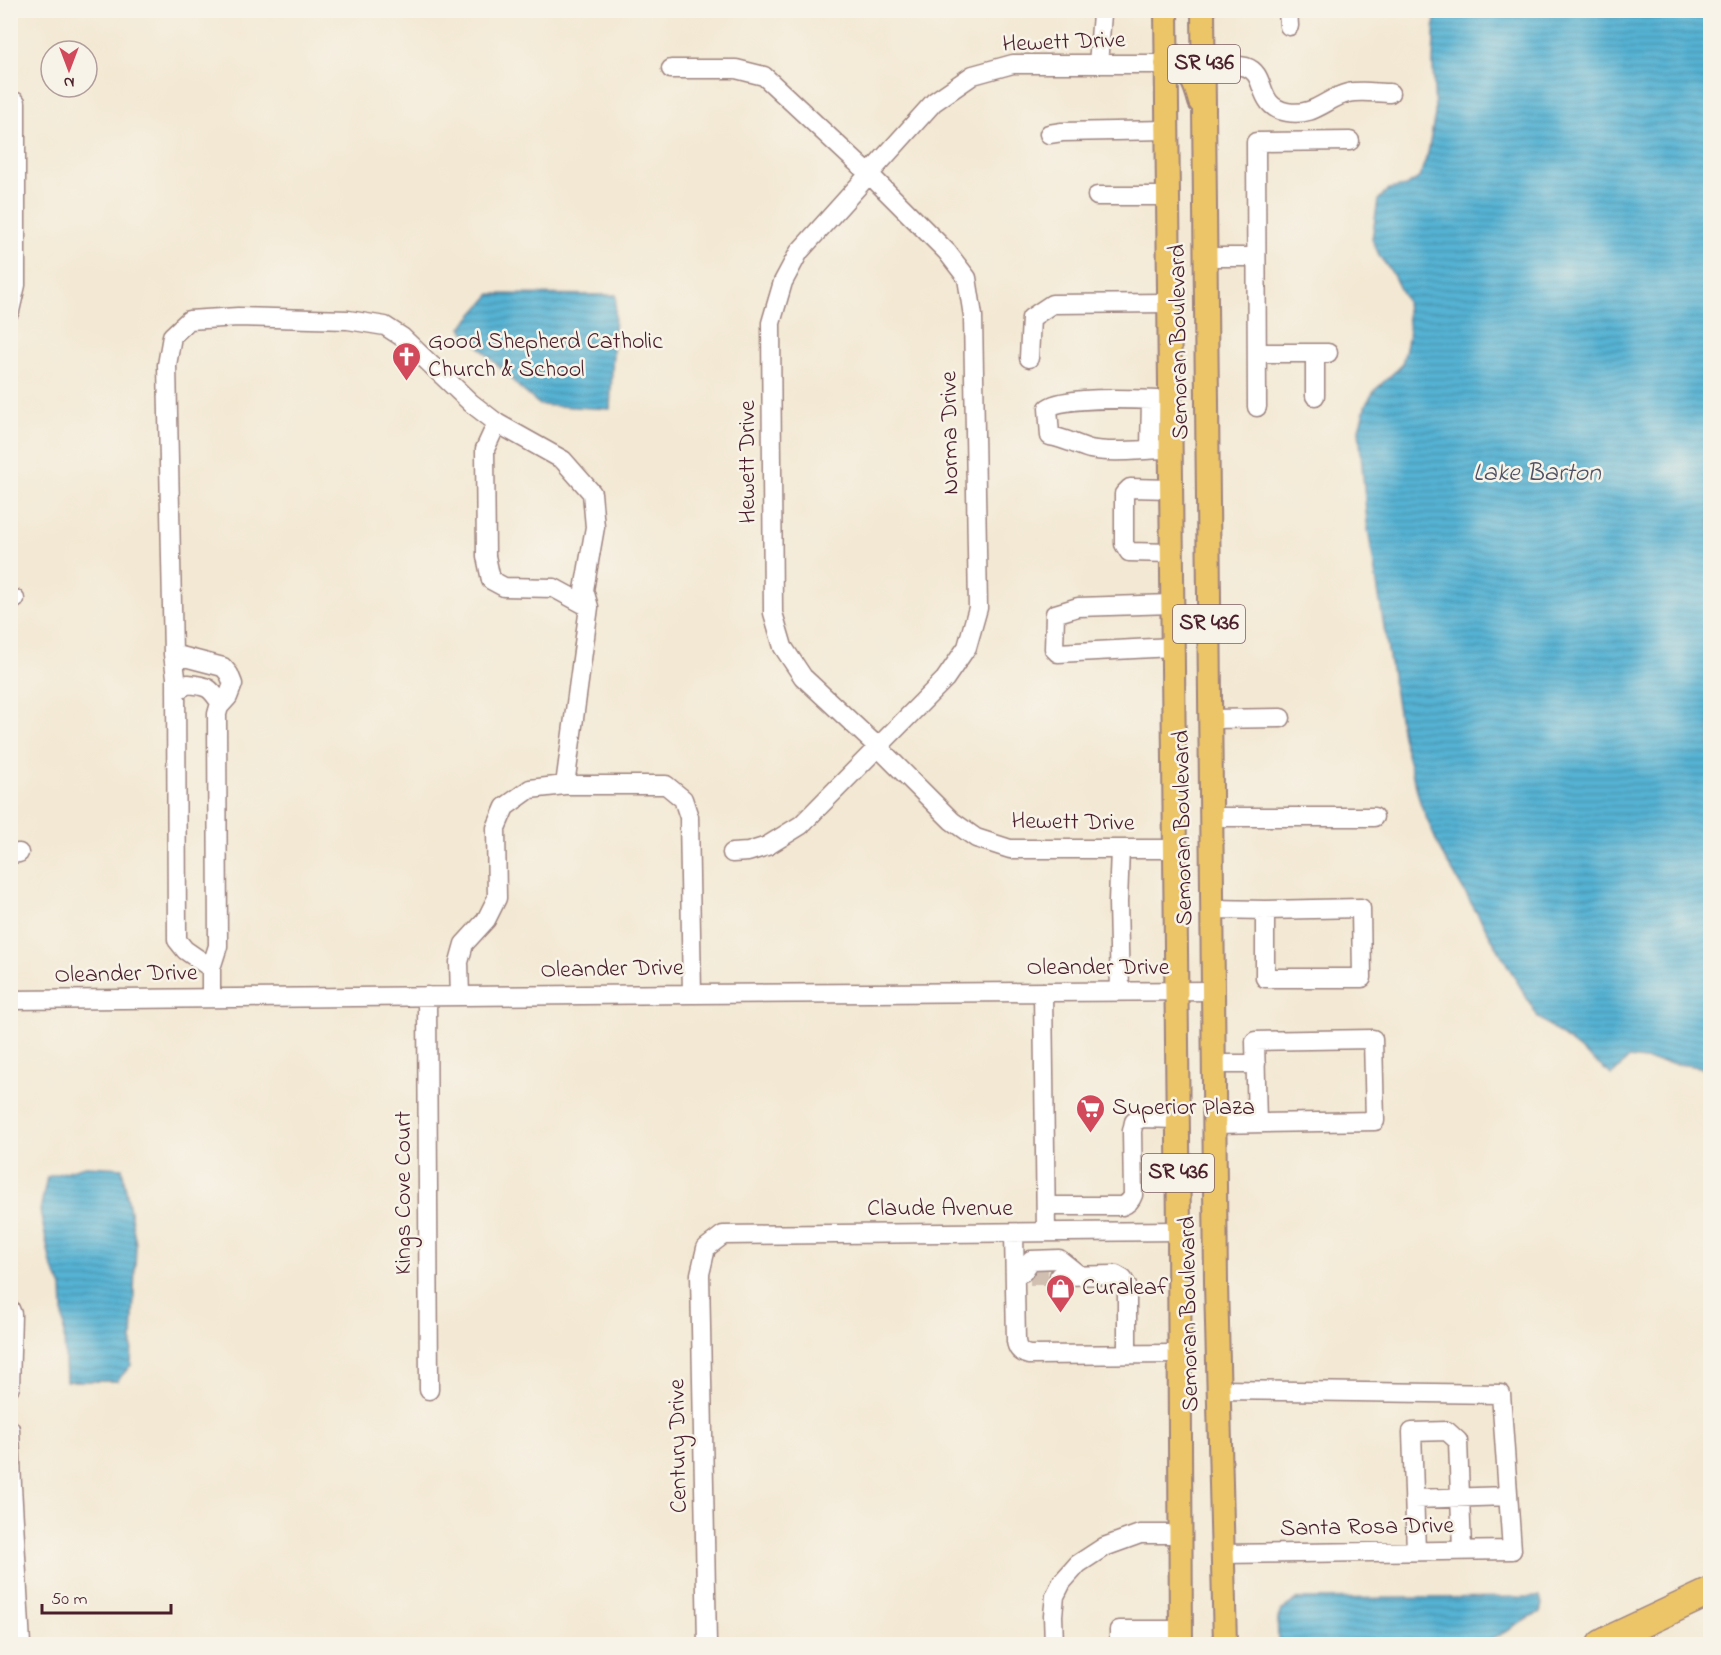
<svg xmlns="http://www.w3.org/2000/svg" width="1721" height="1655" font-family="'Indie Flower',sans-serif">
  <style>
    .water { fill: url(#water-rules); stroke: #50687f; stroke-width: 1.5 }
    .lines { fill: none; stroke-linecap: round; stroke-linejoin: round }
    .minor-tunnel { stroke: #d1c0b1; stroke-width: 18; stroke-dasharray: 18 9; stroke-linecap: butt }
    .minor-casing { stroke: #9e847f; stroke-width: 21 }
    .major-casing { stroke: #9e847f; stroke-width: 26 }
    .highway-casing { stroke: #9e847f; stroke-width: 30 }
    .minor { stroke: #fff; stroke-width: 18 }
    .major { stroke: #ecc569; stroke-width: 22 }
    .highway { stroke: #ecc569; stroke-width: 27 }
    .labels { text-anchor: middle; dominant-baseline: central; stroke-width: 5; stroke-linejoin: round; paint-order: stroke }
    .shield { fill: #f7f3e8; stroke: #7e5f64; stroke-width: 1.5 }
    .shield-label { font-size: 22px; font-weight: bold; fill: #4a1f2b }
    .street-label { font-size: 24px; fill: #4a1f2b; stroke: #f7f3e8 }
    .poi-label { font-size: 24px; fill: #4a1f2b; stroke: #f7f3e8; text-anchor: start }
    .water-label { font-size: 26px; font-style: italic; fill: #4e5266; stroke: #f7f3e8 }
  </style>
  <defs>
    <pattern id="water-rules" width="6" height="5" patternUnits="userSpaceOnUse" patternTransform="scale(1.5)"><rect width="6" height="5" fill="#55b2d3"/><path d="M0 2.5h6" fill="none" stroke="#4890ab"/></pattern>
  </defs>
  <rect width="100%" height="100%" fill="#f7f3e8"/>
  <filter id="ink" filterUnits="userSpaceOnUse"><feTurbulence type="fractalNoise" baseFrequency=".0167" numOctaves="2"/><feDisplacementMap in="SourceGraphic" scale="12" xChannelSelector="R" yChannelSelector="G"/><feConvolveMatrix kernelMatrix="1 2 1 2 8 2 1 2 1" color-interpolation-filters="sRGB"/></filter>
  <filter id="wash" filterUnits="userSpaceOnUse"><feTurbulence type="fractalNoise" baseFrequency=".008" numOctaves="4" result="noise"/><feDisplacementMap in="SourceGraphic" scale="24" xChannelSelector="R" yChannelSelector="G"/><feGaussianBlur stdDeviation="1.35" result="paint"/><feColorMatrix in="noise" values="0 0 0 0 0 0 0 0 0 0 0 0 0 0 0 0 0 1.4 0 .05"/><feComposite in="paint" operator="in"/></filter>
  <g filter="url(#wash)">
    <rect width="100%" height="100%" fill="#f3e8d3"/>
    <!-- water -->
    <path class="water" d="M 1435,11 L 1710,11 L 1710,1076 L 1701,1067 L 1629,1058 L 1612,1075 L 1538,1017 L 1441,852 L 1421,805 L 1402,736 L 1367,523 L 1359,429 L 1366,404 L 1375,390 L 1402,365 L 1409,335 L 1406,301 L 1391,271 L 1380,257 L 1372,239 L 1378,200 L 1389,189 L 1406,186 L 1419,178 L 1428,153 L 1435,114 L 1433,64 Z
      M 491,294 L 616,295 L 610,409 L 540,405 L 520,388 L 461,328 Z
      M 85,1166 L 122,1168 L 136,1244 L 131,1365 L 117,1381 L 66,1381 L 62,1288 L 51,1264 L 40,1211 L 47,1177 Z
      M 1540,1597 L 1542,1604 L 1540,1612 L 1484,1644 L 1278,1644 C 1278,1617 1273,1612 1299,1599 Z"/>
  </g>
  <g filter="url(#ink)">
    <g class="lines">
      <!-- minor-tunnel -->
      <path class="minor-tunnel" d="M 1030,1276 L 1059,1276"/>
      <defs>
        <path id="minor" d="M 1288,10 L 1289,26
          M 1204,63 C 1216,65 1234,64 1246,67 C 1268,74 1255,106 1287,112 C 1315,117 1326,98 1348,93 C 1361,90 1377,93 1390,93
          M 1098,64 L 1102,14
          M 1166,64 L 1013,64 L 973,75 L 934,102 L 799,252 L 783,282 L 771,323 L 773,613 L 783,647 L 803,677 L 879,748 L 952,821 L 976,838 L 1010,849 L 1174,849
          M 671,69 L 736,69 L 764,76 L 870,175 L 947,252 L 967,278 L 973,316 L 978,608 L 967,647 L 945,679 L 801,825 L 767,846 L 748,852 L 732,853
          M 1049,134 L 1062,132 L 1167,130
          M 1097,196 L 1168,196
          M 1206,257 L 1256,257
          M 10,311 L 16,285 L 16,102
          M 1257,353 L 1328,353
          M 1315,353 L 1315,396
          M 1029,358 L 1031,318 L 1052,304 L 1169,303
          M 1170,400 C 1144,400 1066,395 1048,408 L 1050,436 C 1064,438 1076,445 1090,449 C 1112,454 1147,449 1170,449
          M 1257,407 L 1256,142 L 1350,141
          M 497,423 L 485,449 L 486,556 L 491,580 L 504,587 L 554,588 L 589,607
          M 1150,449 L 1151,400
          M 1171,489 L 1130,488 L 1124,494 L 1124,544 L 1129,552 L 1171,553
          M 10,599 L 15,599
          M 1172,604 L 1078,607 L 1055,614 L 1054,649 L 1058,653 L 1172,647
          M 173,654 L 167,365 L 172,336 L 189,320 L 238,317 L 348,320 L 385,326 L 402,337 L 471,403 L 497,423 L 563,460 L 592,493 L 595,527 L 584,590 L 589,607 L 565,785
          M 176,691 L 188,684 C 208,686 210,687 221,704
          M 1210,719 L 1281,718
          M 1211,817 L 1374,817
          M 1120,849 L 1118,902 L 1120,992
          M 10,854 L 19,853
          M 1212,909 L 1265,910 L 1361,908 L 1362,978 L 1265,978 L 1265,910
          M 211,968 L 185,950 L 177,940 L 176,677 L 173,654 L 223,667 L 229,674 L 233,684 L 228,697 L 219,707 L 217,714 L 218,946 L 211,968 L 211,998
          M 1043,992 L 1046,1232
          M 427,996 L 429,1390
          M 460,996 L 459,962 L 464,944 L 486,920 L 497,898 L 496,828 L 505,807 L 530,789 L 565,785 L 666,785 L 683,799 L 689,817 L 692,994
          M 10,1000 L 692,994 L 1213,991
          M 1214,1064 L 1256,1064
          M 1215,1124 L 1375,1121 L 1373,1039 L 1255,1041 L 1257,1123
          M 1046,1206 L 1122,1206 C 1128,1204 1131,1201 1133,1195 L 1132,1131 L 1134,1122 L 1142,1118 L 1177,1119
          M 1014,1233 L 1016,1341 C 1017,1349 1021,1353 1029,1355 L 1179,1354
          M 1023,1272 L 1031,1260 L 1059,1259 L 1079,1275
          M 1059,1276 L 1116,1275 L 1123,1279 L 1127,1286 L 1127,1354
          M 10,1309 L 12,1314 L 10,1387
          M 1219,1390 L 1501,1394 L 1512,1550 L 1222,1554
          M 10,1429 L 12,1486 L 21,1644
          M 1414,1499 L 1508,1496
          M 1416,1551 L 1412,1432 L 1447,1431 L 1458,1441 L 1462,1550
          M 707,1644 L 700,1274 L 706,1248 L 723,1235 L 1179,1231
          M 1054,1644 L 1053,1615 L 1055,1596 L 1062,1582 L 1078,1564 L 1104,1547 L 1140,1534 L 1180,1534
          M 1119,1644 L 1119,1630 L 1181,1630"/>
        <path id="major" d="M 1166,10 L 1179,1231 L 1181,1644
          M 1203,10 L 1216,1283 L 1225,1644
          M 1166,64 C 1191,74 1193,76 1200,102"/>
        <path id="highway" d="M 1601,1644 L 1614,1637 L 1710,1592"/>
      </defs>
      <!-- minor casing -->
      <use href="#minor" class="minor-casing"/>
      <!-- major casing -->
      <use href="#major" class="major-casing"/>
      <!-- highway casing -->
      <use href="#highway" class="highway-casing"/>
      <!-- minor -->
      <use href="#minor" class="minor"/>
      <!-- major -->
      <use href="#major" class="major"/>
      <!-- highway -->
      <use href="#highway" class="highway"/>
    </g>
  </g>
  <!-- icons -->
  <defs>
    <symbol id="church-pin" viewBox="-11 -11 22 30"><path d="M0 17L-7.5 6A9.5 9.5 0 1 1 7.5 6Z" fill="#d1495b" stroke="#f7f3e8"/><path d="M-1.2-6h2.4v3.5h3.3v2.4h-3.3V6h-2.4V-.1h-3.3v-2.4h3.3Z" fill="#fff"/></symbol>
    <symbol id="supermarket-pin" viewBox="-11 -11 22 30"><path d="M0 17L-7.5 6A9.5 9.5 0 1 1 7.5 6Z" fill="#d1495b" stroke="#f7f3e8"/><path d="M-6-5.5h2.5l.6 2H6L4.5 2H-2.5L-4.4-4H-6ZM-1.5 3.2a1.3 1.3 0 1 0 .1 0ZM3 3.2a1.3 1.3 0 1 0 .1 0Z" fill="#fff"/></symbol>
    <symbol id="shop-pin" viewBox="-11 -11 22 30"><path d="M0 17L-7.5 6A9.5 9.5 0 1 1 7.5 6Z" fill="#d1495b" stroke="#f7f3e8"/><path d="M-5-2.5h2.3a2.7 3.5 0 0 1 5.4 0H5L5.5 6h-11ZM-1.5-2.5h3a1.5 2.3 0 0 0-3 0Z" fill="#fff"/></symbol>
  </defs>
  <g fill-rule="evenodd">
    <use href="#church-pin" x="390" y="340" width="33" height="45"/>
    <use href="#supermarket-pin" x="1074" y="1092" width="33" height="45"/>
    <use href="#shop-pin" x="1044" y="1272" width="33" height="45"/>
  </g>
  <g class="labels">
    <!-- shield labels -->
    <g class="shield">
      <rect x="1168" y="45" width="72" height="38" rx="4.5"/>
      <rect x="1173" y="605" width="72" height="38" rx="4.5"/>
      <rect x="1142" y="1154" width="72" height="38" rx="4.5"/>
    </g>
    <g class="shield-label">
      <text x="1204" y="64">SR 436</text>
      <text x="1209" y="624">SR 436</text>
      <text x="1178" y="1173">SR 436</text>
    </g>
    <!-- street labels -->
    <g class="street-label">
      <text transform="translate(1064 43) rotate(-2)">Hewett Drive</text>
      <text transform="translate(1180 342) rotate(-91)">Semoran Boulevard</text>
      <text transform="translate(951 433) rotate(-91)">Norma Drive</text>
      <text transform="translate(748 462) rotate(-90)">Hewett Drive</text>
      <text transform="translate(1073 823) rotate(1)">Hewett Drive</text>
      <text transform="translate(1184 828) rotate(-91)">Semoran Boulevard</text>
      <text x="1098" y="968">Oleander Drive</text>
      <text transform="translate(612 970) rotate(-1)">Oleander Drive</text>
      <text transform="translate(126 975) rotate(-1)">Oleander Drive</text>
      <text transform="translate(404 1193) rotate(-90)">Kings Cove Court</text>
      <text x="940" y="1209">Claude Avenue</text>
      <text transform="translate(1190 1314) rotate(-91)">Semoran Boulevard</text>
      <text transform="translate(679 1446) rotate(-91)">Century Drive</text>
      <text transform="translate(1367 1528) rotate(-1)">Santa Rosa Drive</text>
    </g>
    <!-- poi labels -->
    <g class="poi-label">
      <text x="428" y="342">Good Shepherd Catholic<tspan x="428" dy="28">Church &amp; School</tspan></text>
      <text x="1112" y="1108">Superior Plaza</text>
      <text x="1082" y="1288">Curaleaf</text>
    </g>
    <!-- water labels -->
    <g class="water-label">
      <text x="1537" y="474">Lake Barton</text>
    </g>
  </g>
  <!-- margin -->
  <rect width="1721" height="1655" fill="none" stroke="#f7f3e8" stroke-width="36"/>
  <!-- north arrow -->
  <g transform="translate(69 69) rotate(180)"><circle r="28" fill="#f7f3e8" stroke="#b29e9c" stroke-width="1.5"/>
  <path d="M0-4.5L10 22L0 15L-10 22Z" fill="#d1495b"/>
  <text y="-9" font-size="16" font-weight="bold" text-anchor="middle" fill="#4a1f2b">N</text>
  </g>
  <!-- scale -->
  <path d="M42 1604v9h129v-9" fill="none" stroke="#4a1f2b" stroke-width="3"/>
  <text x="51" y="1604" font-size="18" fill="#4a1f2b" stroke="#f7f3e8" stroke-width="4.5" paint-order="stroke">50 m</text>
</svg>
